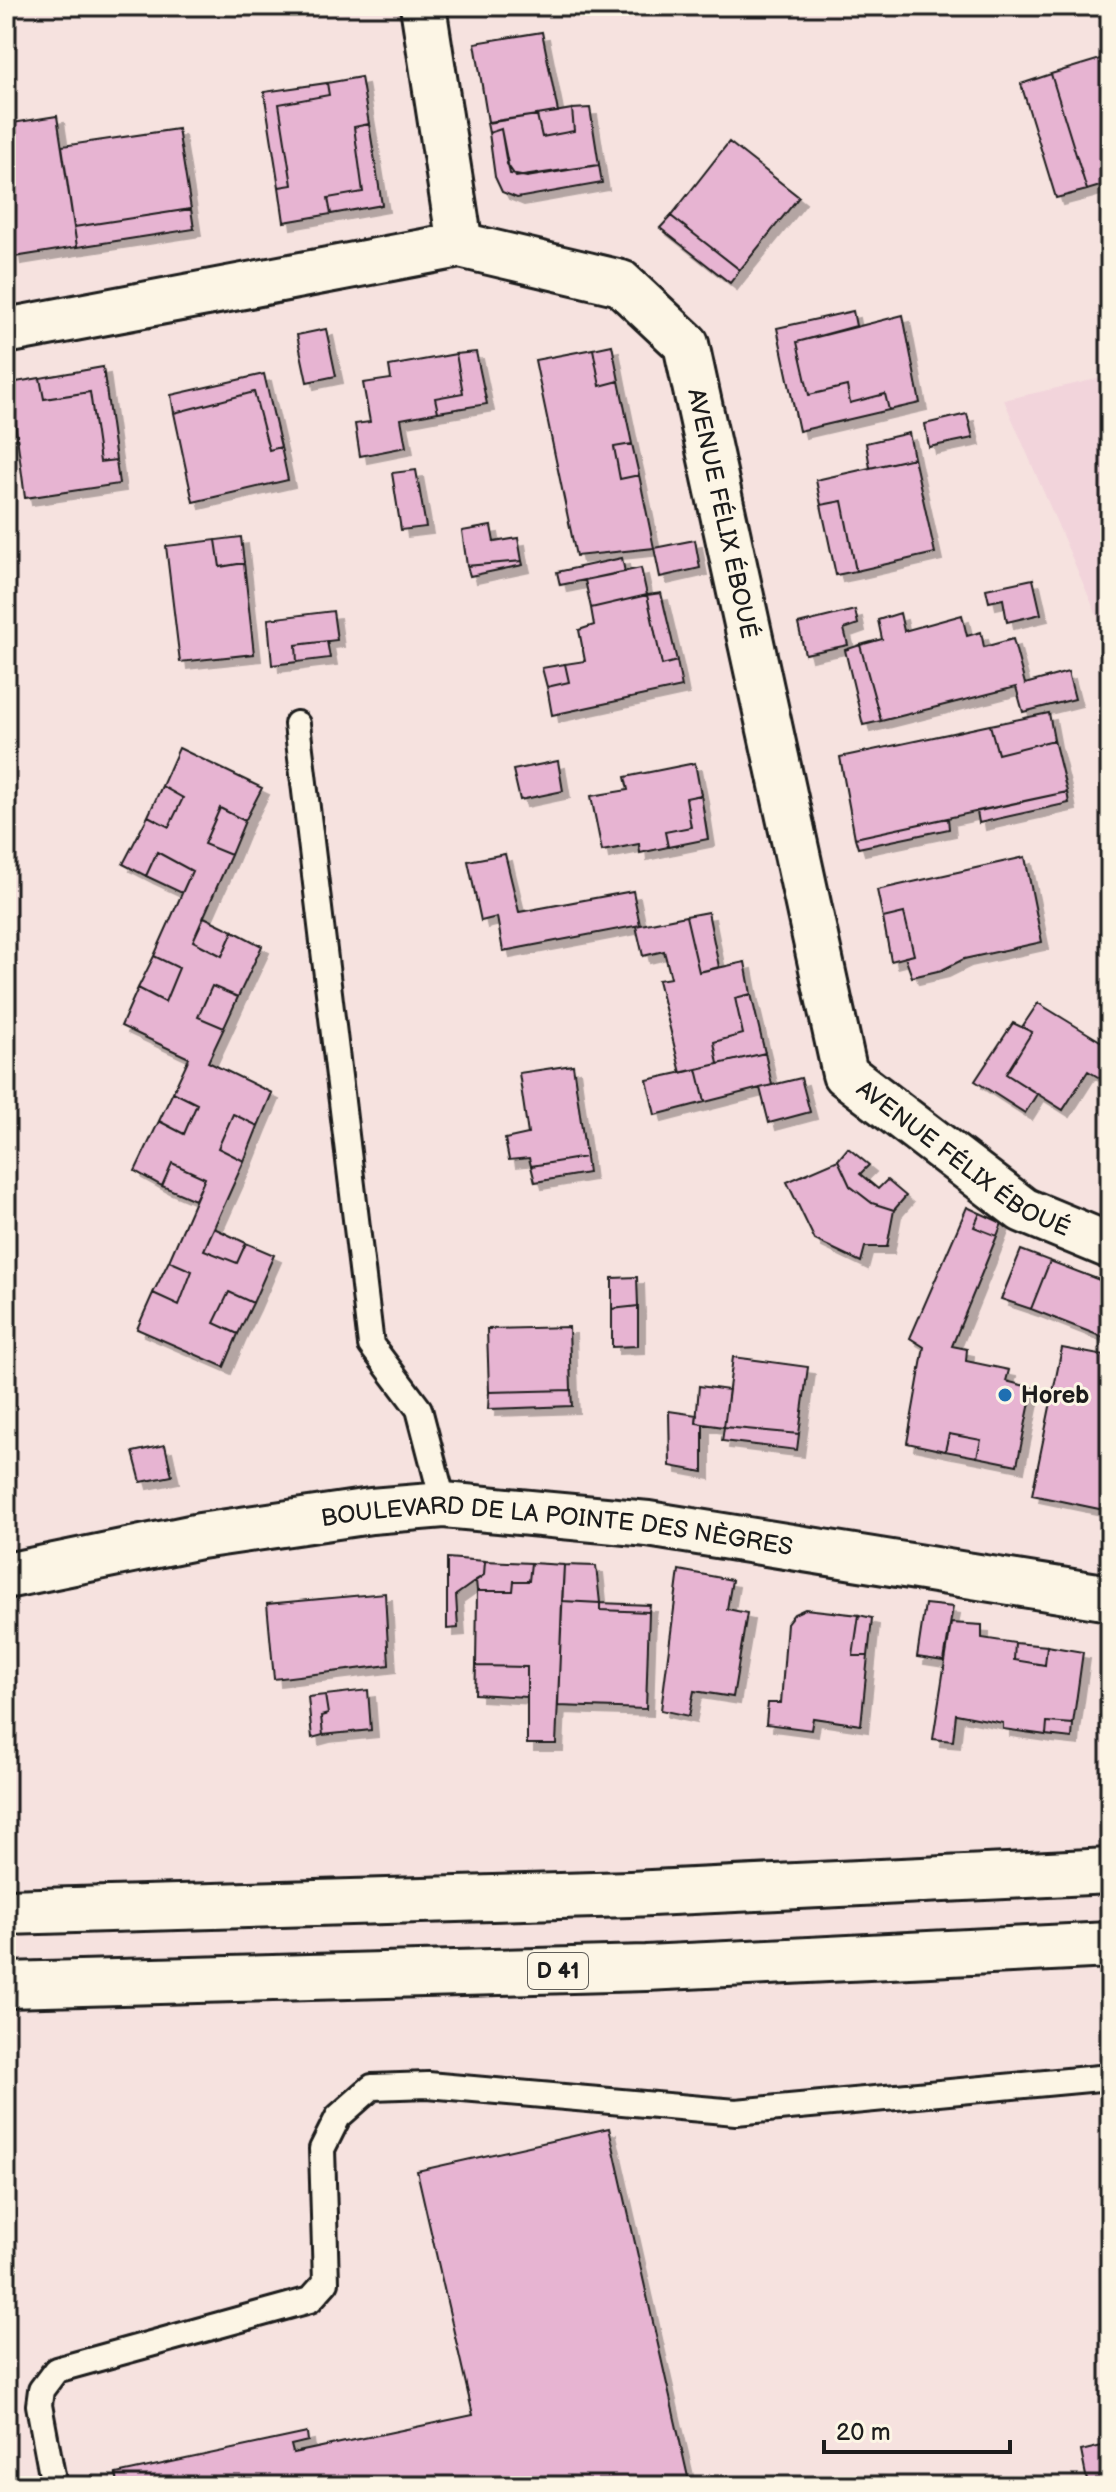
<svg xmlns="http://www.w3.org/2000/svg" width="1116" height="2492" font-family="'Balsamiq Sans',sans-serif">
  <style>
    .built { fill: #f2d4db }
    .building { fill: #e7b4d2; stroke: #1c1c1c; stroke-width: 2; filter: url(#shadow) }
    .lines { fill: none; stroke-linecap: round; stroke-linejoin: round }
    .service-casing { stroke: #1c1c1c; stroke-width: 30 }
    .minor-casing { stroke: #1c1c1c; stroke-width: 50 }
    .trunk-casing { stroke: #1c1c1c; stroke-width: 50 }
    .service { stroke: #fcf5e5; stroke-width: 24 }
    .minor { stroke: #fcf5e5; stroke-width: 44 }
    .trunk { stroke: #fcf5e5; stroke-width: 44 }
    .poi-dot { fill: #1f6fb2; stroke: #fcf5e5; stroke-width: 3 }
    .labels { text-anchor: middle; dominant-baseline: central; stroke-width: 6; stroke-linejoin: round; paint-order: stroke }
    .shield { fill: #fcf5e5; stroke: #5f5d58; stroke-width: 2 }
    .shield-label { font-size: 22px; font-weight: bold; fill: #1c1c1c }
    .street-label { font-size: 24px; fill: #1c1c1c; stroke: #fcf5e5 }
    .poi-label { font-size: 24px; font-weight: bold; fill: #1c1c1c; stroke: #fcf5e5; text-anchor: start }
  </style>
  <defs>
    <filter id="shadow"><feDropShadow dx="7" dy="7" stdDeviation="0" flood-color="#0004"/></filter>
  </defs>
  <rect width="100%" height="100%" fill="#f6e2df"/>
  <filter id="ink" filterUnits="userSpaceOnUse"><feTurbulence type="fractalNoise" baseFrequency=".0125" numOctaves="2"/><feDisplacementMap in="SourceGraphic" scale="16" xChannelSelector="R" yChannelSelector="G"/><feConvolveMatrix kernelMatrix="1 2 1 2 8 2 1 2 1" color-interpolation-filters="sRGB"/></filter>
  <g filter="url(#ink)">
    <!-- built -->
    <path class="built" d="M 1110,376 L 1110,646 L 1004,400 Z"/>
    <!-- building -->
    <path class="building" d="M 542,32 L 558,112 L 488,122 L 475,43 Z
      M 1110,56 L 1110,183 L 1087,190 L 1051,74 Z
      M 1051,74 L 1087,190 L 1056,198 L 1021,84 Z
      M 361,77 L 369,124 L 354,127 L 363,192 L 328,198 L 331,214 L 284,222 L 279,187 L 292,185 L 279,104 L 329,95 L 327,83 Z
      M 327,83 L 329,95 L 279,104 L 292,185 L 279,187 L 264,92 Z
      M 590,108 L 599,165 L 527,177 L 510,174 L 501,129 L 489,133 L 487,123 L 537,115 L 542,137 L 574,131 L 572,109 Z
      M 572,109 L 574,131 L 542,137 L 537,115 Z
      M 57,116 L 77,247 L 14,257 L 6,208 L 6,124 Z
      M 369,124 L 382,205 L 331,214 L 328,198 L 363,192 L 354,127 Z
      M 178,129 L 191,209 L 74,227 L 62,146 Z
      M 501,129 L 507,164 L 516,177 L 599,165 L 602,183 L 517,198 L 502,192 L 495,177 L 489,133 Z
      M 729,142 L 799,197 L 740,270 L 671,216 Z
      M 191,209 L 194,229 L 77,247 L 74,227 Z
      M 671,216 L 740,270 L 730,283 L 660,228 Z
      M 853,311 L 856,326 L 797,342 L 809,395 L 847,386 L 850,403 L 885,394 L 889,410 L 799,431 L 777,328 Z
      M 903,315 L 920,403 L 889,410 L 885,394 L 850,403 L 847,386 L 809,395 L 797,342 Z
      M 326,329 L 336,376 L 307,382 L 297,335 Z
      M 612,345 L 619,381 L 600,386 L 593,349 Z
      M 593,349 L 600,386 L 619,381 L 632,444 L 614,447 L 620,479 L 639,475 L 654,548 L 576,556 L 535,360 Z
      M 476,352 L 487,404 L 438,412 L 435,398 L 463,393 L 456,354 Z
      M 456,354 L 463,393 L 435,398 L 438,412 L 401,419 L 406,447 L 360,456 L 355,424 L 370,422 L 363,383 L 391,379 L 389,366 Z
      M 103,367 L 116,460 L 100,462 L 90,392 L 44,399 L 40,378 Z
      M 264,374 L 281,447 L 269,450 L 254,392 L 174,413 L 171,395 Z
      M 40,378 L 44,399 L 90,392 L 100,462 L 116,460 L 119,484 L 25,498 L 10,383 Z
      M 254,392 L 269,450 L 281,447 L 288,480 L 193,502 L 174,413 Z
      M 967,414 L 973,438 L 929,447 L 925,424 Z
      M 909,433 L 914,458 L 870,468 L 866,443 Z
      M 632,444 L 639,475 L 620,479 L 614,447 Z
      M 914,458 L 935,553 L 856,571 L 842,501 L 821,505 L 816,480 Z
      M 416,470 L 426,527 L 401,530 L 392,473 Z
      M 842,501 L 856,571 L 836,575 L 821,505 Z
      M 491,526 L 494,542 L 518,538 L 522,561 L 467,566 L 462,531 Z
      M 241,537 L 244,563 L 220,567 L 216,540 Z
      M 216,540 L 220,567 L 244,563 L 254,654 L 180,662 L 166,546 Z
      M 695,540 L 700,568 L 660,577 L 654,548 Z
      M 622,558 L 625,572 L 560,585 L 557,572 Z
      M 522,561 L 523,565 L 470,576 L 467,566 Z
      M 641,568 L 647,595 L 591,608 L 585,580 Z
      M 1033,579 L 1041,614 L 1007,622 L 1003,599 L 989,602 L 986,589 Z
      M 661,593 L 677,661 L 662,665 L 647,595 Z
      M 647,595 L 662,665 L 677,661 L 682,687 L 552,715 L 547,687 L 569,682 L 565,664 L 585,661 L 579,630 L 594,625 L 591,608 Z
      M 855,610 L 858,624 L 844,629 L 848,645 L 805,654 L 798,624 Z
      M 333,611 L 337,640 L 296,645 L 297,662 L 272,665 L 268,619 Z
      M 900,613 L 904,631 L 962,615 L 967,636 L 981,632 L 984,647 L 1013,639 L 1025,684 L 1068,672 L 1075,699 L 1023,712 L 1016,687 L 881,721 L 860,645 L 882,639 L 878,620 Z
      M 327,641 L 330,658 L 297,662 L 296,645 Z
      M 860,645 L 881,721 L 863,725 L 845,650 Z
      M 565,664 L 569,682 L 547,687 L 542,668 Z
      M 1049,713 L 1054,740 L 998,754 L 990,725 Z
      M 990,725 L 998,754 L 1054,740 L 1067,792 L 855,838 L 840,757 Z
      M 179,748 L 262,788 L 245,821 L 220,808 L 204,844 L 231,855 L 193,941 L 222,956 L 233,931 L 262,946 L 238,997 L 212,986 L 198,1017 L 224,1028 L 208,1062 L 272,1093 L 258,1126 L 233,1114 L 218,1148 L 244,1161 L 204,1250 L 237,1263 L 246,1243 L 274,1255 L 253,1303 L 229,1292 L 214,1323 L 238,1334 L 224,1367 L 137,1329 L 153,1293 L 179,1305 L 192,1271 L 169,1261 L 205,1178 L 172,1163 L 162,1186 L 135,1171 L 159,1121 L 184,1134 L 197,1104 L 173,1092 L 189,1058 L 121,1026 L 138,988 L 165,1002 L 179,968 L 154,956 L 192,871 L 157,852 L 146,876 L 123,864 L 148,816 L 169,827 L 183,798 L 162,786 Z
      M 558,761 L 563,791 L 520,800 L 513,770 Z
      M 695,763 L 701,795 L 686,798 L 691,827 L 665,832 L 668,847 L 640,853 L 639,844 L 602,851 L 591,796 L 628,790 L 625,777 Z
      M 162,786 L 183,798 L 169,827 L 148,816 Z
      M 1067,792 L 1069,803 L 979,823 L 977,811 Z
      M 701,795 L 708,839 L 668,847 L 665,832 L 691,827 L 686,798 Z
      M 220,808 L 245,821 L 231,855 L 204,844 Z
      M 948,818 L 949,829 L 858,848 L 855,838 Z
      M 157,852 L 192,871 L 182,893 L 146,876 Z
      M 505,854 L 519,912 L 633,891 L 640,925 L 503,951 L 497,917 L 481,921 L 468,861 Z
      M 1025,857 L 1042,942 L 964,959 L 942,970 L 912,977 L 905,957 L 914,955 L 904,913 L 883,918 L 877,890 Z
      M 708,912 L 719,967 L 699,972 L 686,916 Z
      M 904,913 L 914,955 L 891,961 L 883,918 Z
      M 686,916 L 699,972 L 745,962 L 751,994 L 735,998 L 743,1034 L 714,1042 L 718,1064 L 681,1073 L 658,980 L 671,978 L 664,951 L 643,956 L 636,926 Z
      M 204,917 L 233,931 L 222,956 L 193,941 Z
      M 154,956 L 179,968 L 165,1002 L 138,988 Z
      M 212,986 L 238,997 L 224,1028 L 198,1017 Z
      M 751,994 L 765,1053 L 718,1064 L 714,1042 L 743,1034 L 735,998 Z
      M 1038,1003 L 1110,1047 L 1110,1084 L 1088,1071 L 1063,1110 L 1006,1074 L 1032,1032 L 1022,1027 Z
      M 1013,1023 L 1032,1032 L 1006,1074 L 1037,1094 L 1025,1113 L 975,1081 Z
      M 765,1053 L 772,1085 L 705,1102 L 697,1069 Z
      M 573,1065 L 586,1157 L 531,1166 L 529,1158 L 509,1160 L 505,1139 L 528,1134 L 519,1073 Z
      M 697,1069 L 705,1102 L 655,1115 L 647,1080 Z
      M 801,1078 L 810,1112 L 769,1123 L 760,1088 Z
      M 173,1092 L 197,1104 L 184,1134 L 159,1121 Z
      M 233,1114 L 258,1126 L 244,1161 L 218,1148 Z
      M 848,1148 L 869,1165 L 860,1174 L 878,1189 L 887,1180 L 906,1196 L 894,1210 L 872,1203 L 850,1186 L 838,1160 Z
      M 586,1157 L 588,1173 L 535,1182 L 531,1166 Z
      M 838,1160 L 850,1186 L 872,1203 L 894,1210 L 887,1247 L 865,1247 L 861,1262 L 815,1240 L 787,1182 Z
      M 172,1163 L 205,1178 L 195,1200 L 162,1186 Z
      M 967,1207 L 980,1213 L 974,1227 L 997,1236 L 952,1346 L 967,1349 L 966,1361 L 1009,1370 L 1006,1381 L 1033,1388 L 1017,1465 L 977,1457 L 981,1440 L 949,1434 L 945,1451 L 907,1443 L 924,1347 L 910,1338 Z
      M 980,1213 L 1002,1223 L 997,1236 L 974,1227 Z
      M 214,1228 L 246,1243 L 237,1263 L 204,1250 Z
      M 1021,1250 L 1050,1261 L 1031,1309 L 1001,1299 Z
      M 169,1261 L 192,1271 L 179,1305 L 153,1293 Z
      M 1050,1261 L 1110,1284 L 1110,1340 L 1031,1309 Z
      M 637,1277 L 638,1306 L 612,1309 L 612,1278 Z
      M 229,1292 L 253,1303 L 238,1334 L 214,1323 Z
      M 638,1306 L 638,1346 L 612,1347 L 612,1309 Z
      M 569,1327 L 571,1390 L 489,1392 L 487,1329 Z
      M 1062,1348 L 1110,1357 L 1110,1487 L 1104,1510 L 1032,1495 Z
      M 733,1357 L 808,1367 L 799,1434 L 724,1427 Z
      M 699,1386 L 729,1390 L 724,1427 L 696,1423 Z
      M 571,1390 L 572,1406 L 488,1409 L 489,1392 Z
      M 669,1411 L 697,1415 L 696,1423 L 703,1424 L 703,1472 L 670,1466 Z
      M 724,1427 L 799,1434 L 797,1450 L 722,1441 Z
      M 949,1434 L 981,1440 L 977,1457 L 945,1451 Z
      M 165,1445 L 172,1476 L 141,1482 L 133,1452 Z
      M 447,1558 L 485,1561 L 484,1575 L 456,1595 L 458,1628 L 447,1629 Z
      M 485,1561 L 531,1563 L 529,1581 L 514,1581 L 513,1591 L 477,1591 L 476,1580 L 484,1575 Z
      M 531,1563 L 564,1565 L 556,1744 L 527,1744 L 527,1667 L 476,1666 L 477,1591 L 513,1591 L 514,1581 L 529,1581 Z
      M 564,1565 L 596,1566 L 600,1603 L 562,1601 Z
      M 679,1570 L 732,1580 L 727,1609 L 747,1613 L 733,1697 L 694,1691 L 689,1716 L 661,1710 Z
      M 385,1593 L 389,1665 L 274,1679 L 267,1604 Z
      M 562,1601 L 600,1603 L 600,1610 L 649,1612 L 646,1709 L 558,1706 Z
      M 600,1603 L 650,1605 L 649,1612 L 600,1610 Z
      M 925,1604 L 953,1607 L 944,1661 L 917,1657 Z
      M 805,1609 L 859,1615 L 853,1656 L 868,1656 L 861,1725 L 813,1718 L 811,1730 L 766,1724 L 768,1703 L 781,1703 L 787,1623 L 794,1614 Z
      M 859,1615 L 872,1618 L 868,1656 L 853,1656 Z
      M 951,1623 L 982,1625 L 982,1638 L 1015,1643 L 1014,1660 L 1045,1665 L 1047,1646 L 1083,1652 L 1073,1724 L 1047,1722 L 1046,1735 L 1003,1729 L 1003,1723 L 956,1714 L 953,1741 L 933,1739 Z
      M 1015,1643 L 1047,1646 L 1045,1665 L 1014,1660 Z
      M 476,1666 L 527,1667 L 527,1697 L 475,1694 Z
      M 368,1690 L 371,1730 L 323,1735 L 321,1716 L 328,1714 L 325,1695 Z
      M 325,1695 L 328,1714 L 321,1716 L 323,1735 L 312,1738 L 308,1697 Z
      M 1047,1722 L 1073,1724 L 1072,1738 L 1046,1735 Z
      M 609,2128 L 690,2486 L 119,2486 L 116,2474 L 307,2433 L 308,2441 L 291,2445 L 293,2453 L 473,2415 L 417,2171 Z
      M 1110,2444 L 1110,2486 L 1088,2486 L 1081,2451 Z"/>
    <g class="lines">
      <defs>
        <path id="service" d="M 297,724 L 371,1345 L 419,1409 L 444,1505
          M 54,2486 L 39,2405 L 41,2390 L 56,2370 L 310,2300 L 326,2282 L 322,2149 L 338,2117 L 372,2087 L 428,2085 L 736,2112 L 1110,2077"/>
        <g id="minor">
          <path d="M 423,6 L 460,245"/>
          <path id="s1" d="M 6,331 L 460,245 L 621,283 L 686,344 L 845,1074 L 1023,1210 L 1110,1246"/>
          <path id="s2" d="M 6,1576 L 200,1536 L 371,1511 L 444,1505 L 648,1524 L 1110,1598"/>
        </g>
        <path id="trunk" d="M 6,1912 L 630,1894 L 1110,1871
          M 6,1985 L 646,1968 L 1110,1945"/>
      </defs>
      <!-- service casing -->
      <use href="#service" class="service-casing"/>
      <!-- minor casing -->
      <use href="#minor" class="minor-casing"/>
      <!-- trunk casing -->
      <use href="#trunk" class="trunk-casing"/>
      <!-- service -->
      <use href="#service" class="service"/>
      <!-- minor -->
      <use href="#minor" class="minor"/>
      <!-- trunk -->
      <use href="#trunk" class="trunk"/>
    </g>
  </g>
  <!-- markers -->
  <circle class="poi-dot" cx="1005" cy="1395" r="8"/>
  <g class="labels">
    <!-- shield labels -->
    <rect class="shield" x="528" y="1953" width="60" height="36" rx="6"/>
    <g class="shield-label">
      <text x="558" y="1971">D 41</text>
    </g>
    <!-- street labels -->
    <g class="street-label">
      <text stroke="none"><textPath href="#s1" startOffset="890">AVENUE FÉLIX ÉBOUÉ</textPath></text>
      <text stroke="none"><textPath href="#s1" startOffset="1610">AVENUE FÉLIX ÉBOUÉ</textPath></text>
      <text stroke="none"><textPath href="#s2" startOffset="558">BOULEVARD DE LA POINTE DES NÈGRES</textPath></text>
    </g>
    <!-- poi labels -->
    <g class="poi-label">
      <text x="1021" y="1395">Horeb</text>
    </g>
  </g>
  <!-- margin -->
  <rect width="1116" height="2492" fill="none" stroke="#fcf5e5" stroke-width="32"/>
  <rect x="16" y="16" width="1084" height="2460" fill="none" stroke="#1c1c1c" stroke-width="3" filter="url(#ink)"/>
  <!-- scale -->
  <path d="M824 2440v12h186v-12" fill="none" stroke="#1c1c1c" stroke-width="4"/>
  <text x="836" y="2440" font-size="24" fill="#1c1c1c" stroke="#fcf5e5" stroke-width="6" paint-order="stroke">20 m</text>
</svg>
